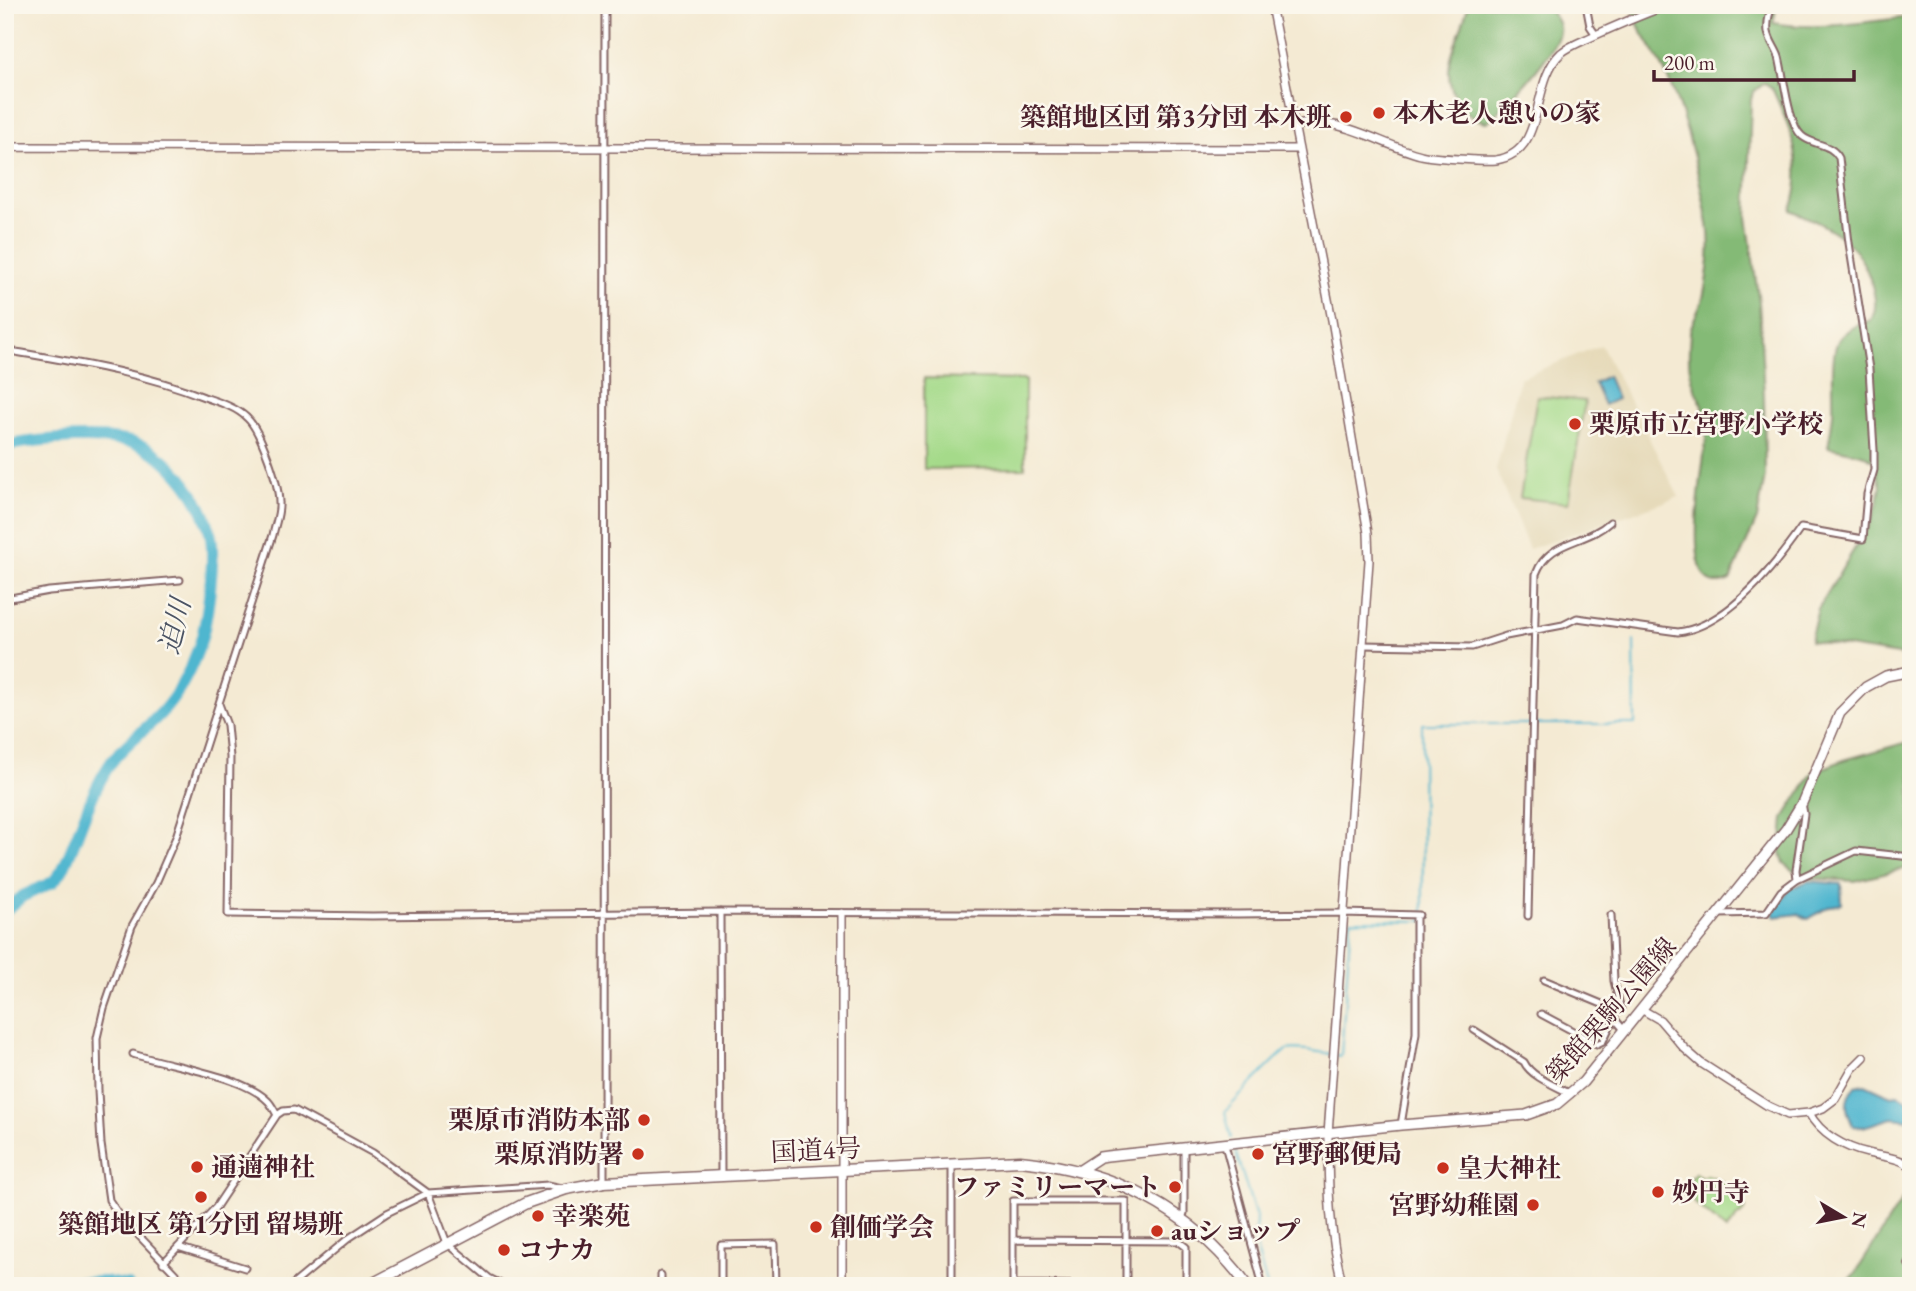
<svg xmlns="http://www.w3.org/2000/svg" width="1916" height="1291" font-family="'EB Garamond','Noto Serif JP',serif">
  <style>
    .built { fill: #e6daba }
    .green { fill: #a5da8a; stroke: #787c5a; stroke-width: 2 }
    .forest { fill: #84ba76; stroke: #676c50; stroke-width: 2 }
    .water { fill: #50b6cf; stroke: #4d6a7d; stroke-width: 2 }
    .lines { fill: none; stroke-linecap: round; stroke-linejoin: round }
    .stream { stroke: #50b6cf; stroke-width: 2 }
    .river { stroke: #50b6cf; stroke-width: 12 }
    .minor-casing { stroke: #866666; stroke-width: 9 }
    .tertiary-casing { stroke: #866666; stroke-width: 10 }
    .primary-casing { stroke: #866666; stroke-width: 12 }
    .trunk-casing { stroke: #866666; stroke-width: 13 }
    .minor { stroke: #fff; stroke-width: 5 }
    .tertiary { stroke: #fff; stroke-width: 7 }
    .primary { stroke: #fff; stroke-width: 9 }
    .trunk { stroke: #fff; stroke-width: 10 }
    .poi-dot { fill: #c8321e; stroke: #fbf7ec; stroke-width: 2.5 }
    .labels { text-anchor: middle; dominant-baseline: central; stroke-width: 5; stroke-linejoin: round; paint-order: stroke }
    .poi-label { font-size: 26px; font-weight: bold; fill: #4a1f2b; stroke: #fbf7ec; text-anchor: start }
    .street-label { font-size: 26px; fill: #4a1f2b; stroke: #fbf7ec }
    .water-label { font-size: 28px; font-style: italic; fill: #4c5464; stroke: #fbf7ec }
  </style>
  <rect width="100%" height="100%" fill="#fbf7ec"/>
  <filter id="ink" filterUnits="userSpaceOnUse"><feTurbulence type="fractalNoise" baseFrequency=".0143" numOctaves="2"/><feDisplacementMap in="SourceGraphic" scale="14" xChannelSelector="R" yChannelSelector="G"/><feConvolveMatrix kernelMatrix="1 2 1 2 8 2 1 2 1" color-interpolation-filters="sRGB"/></filter>
  <filter id="wash" filterUnits="userSpaceOnUse"><feTurbulence type="fractalNoise" baseFrequency=".00686" numOctaves="4" result="noise"/><feDisplacementMap in="SourceGraphic" scale="28" xChannelSelector="R" yChannelSelector="G"/><feGaussianBlur stdDeviation="1.57" result="paint"/><feColorMatrix in="noise" values="0 0 0 0 0 0 0 0 0 0 0 0 0 0 0 0 0 1.4 0 .05"/><feComposite in="paint" operator="in"/></filter>
  <g filter="url(#wash)">
    <rect width="100%" height="100%" fill="#f4ead3"/>
    <!-- built -->
    <path class="built" d="M 1601,345 L 1679,497 L 1529,549 L 1496,470 L 1520,378 Z"/>
    <!-- green -->
    <path class="green" d="M 924,378 L 1025,380 L 1025,468 L 924,469 Z
      M 1537,396 L 1585,401 L 1568,503 L 1520,498 Z
      M 1695,1173 L 1701,1178 L 1706,1175 C 1725,1180 1735,1193 1746,1209 L 1726,1230 L 1681,1191 Z"/>
    <!-- forest -->
    <path class="forest" d="M 1468,5 L 1543,5 C 1551,12 1561,21 1559,32 C 1555,55 1505,107 1487,122 C 1474,120 1468,115 1460,104 C 1434,69 1461,41 1468,5 Z
      M 1632,5 L 1777,5 L 1773,23 C 1818,31 1865,22 1911,17 L 1911,657 L 1810,641 L 1818,609 L 1870,523 L 1878,502 L 1881,486 L 1873,460 L 1862,454 L 1828,447 C 1830,436 1832,425 1833,413 C 1834,395 1830,356 1838,341 C 1844,330 1860,324 1871,320 C 1878,307 1875,296 1871,282 C 1858,239 1829,227 1791,210 C 1807,165 1790,128 1772,88 L 1765,83 L 1753,92 L 1751,100 L 1747,217 L 1759,302 L 1764,396 L 1765,476 L 1757,519 L 1730,580 C 1670,607 1710,445 1707,421 C 1704,403 1692,388 1690,370 C 1688,359 1689,344 1690,333 C 1691,321 1700,310 1703,298 C 1708,275 1712,248 1708,224 C 1700,179 1686,118 1667,76 C 1656,50 1637,33 1632,5 Z
      M 1911,741 L 1911,867 L 1855,881 L 1811,878 L 1793,870 L 1784,863 L 1781,853 L 1784,818 L 1813,772 L 1844,760 Z
      M 1911,1186 L 1911,1286 L 1844,1286 L 1855,1274 Z"/>
    <!-- water -->
    <path class="water" d="M 1607,376 L 1617,399 L 1604,405 L 1594,383 Z
      M 1808,881 L 1841,884 L 1842,904 L 1830,906 L 1808,919 L 1798,914 L 1775,917 L 1773,913 L 1789,889 Z
      M 1865,1084 L 1891,1096 L 1898,1095 L 1911,1103 L 1910,1120 L 1892,1118 L 1863,1127 L 1853,1126 C 1846,1110 1843,1101 1855,1086 Z"/>
    <g class="lines">
      <!-- stream -->
      <path class="stream" d="M 1336,1055 L 1341,1056 L 1351,920 L 1423,921 L 1422,724 L 1635,724 L 1634,641
        M 1231,1138 L 1225,1112 C 1233,1103 1281,1052 1287,1050 C 1298,1047 1318,1052 1330,1054
        M 1234,1147 L 1256,1217 L 1255,1243 L 1267,1286"/>
      <!-- river -->
      <path class="river" d="M 5,446 C 38,439 112,432 142,446 C 174,461 205,502 211,537 C 215,562 207,629 197,652 C 189,673 178,695 162,712 C 146,730 124,744 110,764 C 88,797 79,836 62,871 L 53,882 L 23,896 L 5,911
        M 5,1284 L 106,1282 L 128,1286"/>
    </g>
  </g>
  <g filter="url(#ink)">
    <g class="lines">
      <defs>
        <path id="minor" d="M 1586,5 L 1590,26 L 1596,35
          M 5,350 C 72,362 141,372 204,397 C 219,402 236,407 247,418 C 261,431 279,484 279,503 C 280,513 275,525 273,535 L 176,837 L 156,883 L 132,926 L 104,1008 L 97,1038 L 98,1091 L 101,1144 L 109,1200 L 120,1216 L 187,1286
          M 5,599 L 49,591 L 180,580
          M 1363,645 L 1472,647 L 1506,636 L 1563,625 L 1577,618 L 1678,632 C 1727,626 1774,567 1801,528 L 1863,539 L 1867,494 L 1874,470 L 1874,450 L 1869,369 L 1849,243 L 1839,158 C 1831,143 1814,146 1802,136 C 1788,124 1784,76 1779,57 C 1776,48 1770,42 1768,32 C 1767,23 1769,13 1773,5
          M 219,704 L 227,725 L 230,757 L 228,914 L 372,916 L 720,912 L 1238,914 L 1343,913 L 1419,915
          M 1797,879 L 1796,870 L 1804,814 L 1802,803
          M 720,912 L 721,1175
          M 1719,914 L 1766,913 L 1781,891 L 1797,879 L 1856,851 L 1911,857
          M 1611,915 L 1614,981 L 1621,1010 L 1614,1014
          M 1528,916 L 1536,574 C 1549,539 1585,545 1610,522
          M 1544,980 L 1609,1007 L 1614,1018 L 1624,1030
          M 1541,1014 L 1597,1044 L 1603,1041 L 1614,1018
          M 1474,1030 L 1524,1062 C 1531,1077 1556,1086 1571,1094
          M 133,1054 C 170,1066 242,1075 268,1101 C 272,1105 274,1110 277,1115
          M 1401,1125 L 1416,1033 L 1416,915
          M 1225,1145 L 1263,1286
          M 952,1163 L 952,1286
          M 604,1182 L 605,5
          M 1182,1219 L 1184,1213 L 1184,1149
          M 1013,1240 L 1013,1201 L 1126,1201 L 1126,1286
          M 178,1247 L 245,1268
          M 163,1263 L 216,1207 L 277,1115 L 283,1111 L 294,1110 L 373,1153 L 428,1193 L 447,1243 L 489,1278 L 505,1286
          M 1013,1284 L 1126,1285
          M 291,1286 L 349,1238 L 387,1213 L 428,1193 L 548,1185 L 562,1188
          M 661,1286 L 661,1275
          M 721,1286 L 721,1245 L 775,1244 L 776,1286
          M 1013,1286 L 1013,1240 L 1178,1241 L 1186,1247 L 1186,1286"/>
        <path id="tertiary" d="M 1271,5 L 1332,320 L 1368,533 L 1369,561 L 1328,1134 C 1328,1186 1329,1235 1343,1286
          M 1294,126 C 1337,113 1380,145 1421,155 C 1431,158 1486,161 1496,160 C 1548,152 1529,83 1561,53 C 1568,47 1580,42 1589,38 C 1615,26 1641,15 1668,5
          M 5,149 L 14,147 L 1299,149
          M 842,913 L 842,1286
          M 1641,1009 L 1660,1020 L 1684,1048 L 1701,1063 L 1768,1106 L 1788,1115 L 1809,1113 L 1823,1108 L 1835,1099 L 1852,1069 L 1864,1057
          M 1809,1113 C 1820,1134 1845,1148 1868,1153 C 1882,1157 1900,1157 1911,1167
          M 1909,1264 L 1911,1260"/>
        <path id="primary" d="M 1080,1170 L 1100,1157 L 1107,1156 L 1401,1125 L 1526,1115 L 1557,1104 L 1583,1082 L 1786,829 L 1802,803 L 1840,713 L 1866,687 L 1886,676 L 1911,671"/>
        <path id="trunk" d="M 368,1286 L 526,1203 L 566,1189 L 604,1182 L 1020,1161 C 1114,1170 1191,1209 1248,1286"/>
      </defs>
      <!-- minor casing -->
      <use href="#minor" class="minor-casing"/>
      <!-- tertiary casing -->
      <use href="#tertiary" class="tertiary-casing"/>
      <!-- primary casing -->
      <use href="#primary" class="primary-casing"/>
      <!-- trunk casing -->
      <use href="#trunk" class="trunk-casing"/>
      <!-- minor -->
      <use href="#minor" class="minor"/>
      <!-- tertiary -->
      <use href="#tertiary" class="tertiary"/>
      <!-- primary -->
      <use href="#primary" class="primary"/>
      <!-- trunk -->
      <use href="#trunk" class="trunk"/>
    </g>
  </g>
  <!-- markers -->
  <g class="poi-dot">
    <circle cx="1379" cy="113" r="7"/>
    <circle cx="1346" cy="117" r="7"/>
    <circle cx="1575" cy="424" r="7"/>
    <circle cx="644" cy="1120" r="7"/>
    <circle cx="638" cy="1154" r="7"/>
    <circle cx="1258" cy="1154" r="7"/>
    <circle cx="197" cy="1167" r="7"/>
    <circle cx="1443" cy="1168" r="7"/>
    <circle cx="1175" cy="1187" r="7"/>
    <circle cx="1658" cy="1192" r="7"/>
    <circle cx="201" cy="1197" r="7"/>
    <circle cx="1533" cy="1205" r="7"/>
    <circle cx="538" cy="1216" r="7"/>
    <circle cx="816" cy="1227" r="7"/>
    <circle cx="1157" cy="1231" r="7"/>
    <circle cx="504" cy="1250" r="7"/>
  </g>
  <g class="labels">
    <!-- poi labels -->
    <g class="poi-label">
      <text x="1393" y="113">本木老人憩いの家</text>
      <text x="1332" y="117" text-anchor="end">築館地区団 第3分団 本木班</text>
      <text x="1589" y="424">栗原市立宮野小学校</text>
      <text x="630" y="1120" text-anchor="end">栗原市消防本部</text>
      <text x="624" y="1154" text-anchor="end">栗原消防署</text>
      <text x="1272" y="1154">宮野郵便局</text>
      <text x="211" y="1167">通遖神社</text>
      <text x="1457" y="1168">皇大神社</text>
      <text x="1161" y="1187" text-anchor="end">ファミリーマート</text>
      <text x="1672" y="1192">妙円寺</text>
      <text x="1519" y="1205" text-anchor="end">宮野幼稚園</text>
      <text x="552" y="1216">幸楽苑</text>
      <text x="201" y="1224" text-anchor="middle">築館地区 第1分団 留場班</text>
      <text x="830" y="1227">創価学会</text>
      <text x="1171" y="1231">auショップ</text>
      <text x="518" y="1250">コナカ</text>
    </g>
    <!-- street labels -->
    <g class="street-label">
      <text transform="translate(1611 1010) rotate(-49)">築館栗駒公園線</text>
      <text transform="translate(816 1150) rotate(-3)">国道4号</text>
    </g>
    <!-- water labels -->
    <g class="water-label">
      <text transform="translate(174 626) rotate(-76)">迫川</text>
    </g>
  </g>
  <!-- margin -->
  <rect width="1916" height="1291" fill="none" stroke="#fbf7ec" stroke-width="28"/>
  <!-- north arrow -->
  <g transform="translate(1843 1217) rotate(100)" stroke="#fbf7ec" stroke-width="5" paint-order="stroke">
  <path d="M0-5L12 26L0 18L-12 26Z" fill="#4a1f2b"/>
  <text y="-10" font-size="19" font-weight="bold" text-anchor="middle" fill="#4a1f2b">N</text>
  </g>
  <!-- scale -->
  <path d="M1654 70v10h200v-10" fill="none" stroke="#4a1f2b" stroke-width="3.5"/>
  <text x="1664" y="70" font-size="21" fill="#4a1f2b" stroke="#fbf7ec" stroke-width="5" paint-order="stroke">200 m</text>
</svg>
